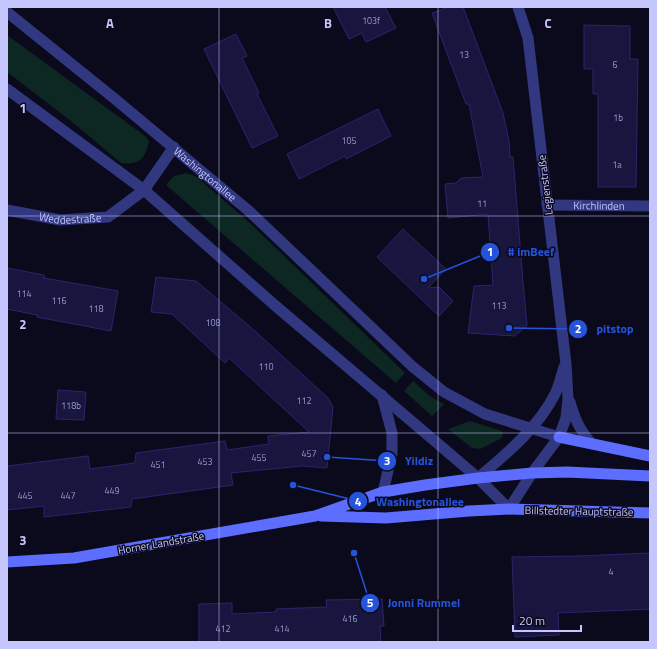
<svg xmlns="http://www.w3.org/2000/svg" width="657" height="649" font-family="'Titillium Web',sans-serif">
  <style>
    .green { fill: #0d2723 }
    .building { fill: #18153f; stroke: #2a256d }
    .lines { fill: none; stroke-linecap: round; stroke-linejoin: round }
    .minor { stroke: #31387f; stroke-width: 11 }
    .tertiary { stroke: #31387f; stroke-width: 11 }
    .secondary { stroke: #5d6dff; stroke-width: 11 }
    .grid { fill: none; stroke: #c6c6ff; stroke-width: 1; stroke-opacity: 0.55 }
    .labels { text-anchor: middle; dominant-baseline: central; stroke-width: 3; stroke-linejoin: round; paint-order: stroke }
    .number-label { font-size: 9px; fill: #9a9acf }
    .street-label { font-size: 11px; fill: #c6c6ff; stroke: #0b0a1d }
    .grid-label { font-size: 13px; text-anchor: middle; font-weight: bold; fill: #c6c6ff; stroke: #0b0a1d; stroke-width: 3; stroke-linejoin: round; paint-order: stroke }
    .leader { fill: none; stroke: #2554da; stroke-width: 1.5 }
    .callout-dot { fill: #2554da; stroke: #0b0a1d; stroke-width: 1.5 }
    .mark-label { font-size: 12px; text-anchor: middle; font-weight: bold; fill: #fff }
    .callout-label { font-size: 12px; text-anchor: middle; font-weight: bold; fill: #2554da; stroke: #0b0a1d; stroke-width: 3; stroke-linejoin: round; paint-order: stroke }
  </style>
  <rect width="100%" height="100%" fill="#0b0a1d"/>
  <!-- green -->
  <path class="green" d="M 7,35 L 145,136 L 149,141 C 145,159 140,165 121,163 L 71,121 L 7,72 Z
    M 186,173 L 197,177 L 251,224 L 405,373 L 396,383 L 166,185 L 174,176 Z
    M 413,381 L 431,397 L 444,404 L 432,416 L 404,391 Z
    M 470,421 L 499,430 L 503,432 L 502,438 L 480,449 L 472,448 L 448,429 Z"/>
  <!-- building -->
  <path class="building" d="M 333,7 L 385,7 L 396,28 L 366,42 L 362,33 L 349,39 Z
    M 449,7 L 463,7 L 503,113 L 509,141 L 510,157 L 513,157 L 523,282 L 527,325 L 515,336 L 468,333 L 474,286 L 493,285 L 488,214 L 448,218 L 445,184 L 456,183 L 461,178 L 483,177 L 469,104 L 466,104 L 432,13 Z
    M 584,25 L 630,26 L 630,59 L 638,59 L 636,187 L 598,187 L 598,94 L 593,94 L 593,69 L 584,69 Z
    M 236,34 L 247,56 L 242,58 L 259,93 L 257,94 L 278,136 L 252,148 L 204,49 Z
    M 378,109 L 391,136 L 346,159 L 345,156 L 299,179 L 287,154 Z
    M 403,229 L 446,269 L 428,288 L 439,287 L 453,301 L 439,316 L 377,257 Z
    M 7,268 L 44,275 L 44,278 L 118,291 L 111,331 L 37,317 L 37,315 L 7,309 Z
    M 156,277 L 196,281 L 255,331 L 328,398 L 333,407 L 327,468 L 302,466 L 231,473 L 233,485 L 132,499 L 131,507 L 44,517 L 44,506 L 7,510 L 7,466 L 88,456 L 90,469 L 135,463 L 136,453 L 225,441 L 227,450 L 269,444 L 268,436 L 309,432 L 229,358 L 225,363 L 172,314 L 151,312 Z
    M 58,390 L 86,392 L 84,420 L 56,419 Z
    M 650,553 L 650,609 L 558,613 L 559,635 L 515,637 L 512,557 L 578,556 Z
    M 382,599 L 384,626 L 380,626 L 381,642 L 199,642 L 199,604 L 232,603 L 232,614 L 276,612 L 276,609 L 327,607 L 326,600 Z"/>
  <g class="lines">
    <!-- minor -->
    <g class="minor">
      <path id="s1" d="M 547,205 L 650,206"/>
      <path id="s2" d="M 7,210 L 60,220 L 108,217 L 144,190 L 174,147"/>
      <path d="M 570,402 C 575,419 579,429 591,443"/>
      <path d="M 478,478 C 506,454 538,428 555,394 C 559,386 561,376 564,367"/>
      <path d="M 509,509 L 532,473 L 559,437 L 566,418 L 568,398 L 566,364 L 528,38 L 518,7"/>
    </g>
    <!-- tertiary -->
    <g class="tertiary">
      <path id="s3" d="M 7,12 L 115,99 L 249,211 L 413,367 L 444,392 L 485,414 L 559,437"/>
      <path d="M 7,89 L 144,190 L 278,308 L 436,442 L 478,478 L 509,509"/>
      <path d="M 382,395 L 392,433 L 392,454 L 383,492"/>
    </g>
    <!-- secondary -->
    <path class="secondary" d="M 559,437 L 650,456
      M 321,516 L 386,518 L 469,511 L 509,509 L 650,513
      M 7,562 L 74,558 L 315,516 L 383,492 L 425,485 L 478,478 L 532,473 L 567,472 L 650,476"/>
  </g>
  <!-- grid -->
  <path class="grid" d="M 219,7 L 219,642M 438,7 L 438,642M 7,216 L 650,216M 7,433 L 650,433"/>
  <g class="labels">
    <!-- number labels -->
    <g class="number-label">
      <text x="371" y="20">103f</text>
      <text x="464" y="54">13</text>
      <text x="615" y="64">6</text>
      <text x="618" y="117">1b</text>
      <text x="349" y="140">105</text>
      <text x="617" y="164">1a</text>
      <text x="482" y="203">11</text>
      <text x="24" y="293">114</text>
      <text x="59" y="300">116</text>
      <text x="499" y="305">113</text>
      <text x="96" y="308">118</text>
      <text x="213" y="322">108</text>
      <text x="266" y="366">110</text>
      <text x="304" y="400">112</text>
      <text x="71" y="405">118b</text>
      <text x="309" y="453">457</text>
      <text x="259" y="457">455</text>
      <text x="205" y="461">453</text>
      <text x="158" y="464">451</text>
      <text x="112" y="490">449</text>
      <text x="25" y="495">445</text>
      <text x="68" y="495">447</text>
      <text x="611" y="571">4</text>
      <text x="350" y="618">416</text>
      <text x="223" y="628">412</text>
      <text x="282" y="628">414</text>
    </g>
    <!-- street labels -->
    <g class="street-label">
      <text stroke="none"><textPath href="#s3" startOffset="256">Washingtonallee</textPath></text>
      <text transform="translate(545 185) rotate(-97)">Legienstraße</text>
      <text stroke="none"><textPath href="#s1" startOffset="52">Kirchlinden</textPath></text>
      <text stroke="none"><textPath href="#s2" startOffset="64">Weddestraße</textPath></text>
      <text transform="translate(579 511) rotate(1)">Billstedter Hauptstraße</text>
      <text transform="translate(161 543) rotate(-10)">Horner Landstraße</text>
    </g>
  </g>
  <g class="grid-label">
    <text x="110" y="28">A</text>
    <text x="328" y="28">B</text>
    <text x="548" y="28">C</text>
    <text x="23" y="113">1</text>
    <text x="23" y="329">2</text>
    <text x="23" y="545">3</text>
  </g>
  <!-- callouts -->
  <path class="leader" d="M424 279L490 252M509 328L578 329M327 457L387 461M293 485L358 501M354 553L370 603"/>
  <g class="callout-dot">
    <circle cx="424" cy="279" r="4"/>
    <circle cx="509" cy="328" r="4"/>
    <circle cx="327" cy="457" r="4"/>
    <circle cx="293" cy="485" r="4"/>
    <circle cx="354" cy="553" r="4"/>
    <circle cx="490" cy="252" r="10"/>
    <circle cx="578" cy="329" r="10"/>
    <circle cx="387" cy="461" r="10"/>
    <circle cx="358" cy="501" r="10"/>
    <circle cx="370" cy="603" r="10"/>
  </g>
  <g class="mark-label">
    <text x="490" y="256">1</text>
    <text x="578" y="333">2</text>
    <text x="387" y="465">3</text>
    <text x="358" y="506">4</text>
    <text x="370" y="607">5</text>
  </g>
  <g class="callout-label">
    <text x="531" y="256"># imBeef</text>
    <text x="615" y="333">pitstop</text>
    <text x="419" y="465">Yildiz</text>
    <text x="420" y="506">Washingtonallee</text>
    <text x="424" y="607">Jonni Rummel</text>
  </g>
  <!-- border -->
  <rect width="657" height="649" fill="none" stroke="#c6c6ff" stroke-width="16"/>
  <!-- scale -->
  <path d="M513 625v6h68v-6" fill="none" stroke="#c6c6ff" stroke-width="2"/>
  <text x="519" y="625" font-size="12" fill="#c6c6ff" stroke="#0b0a1d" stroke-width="3" paint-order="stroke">20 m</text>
</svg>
